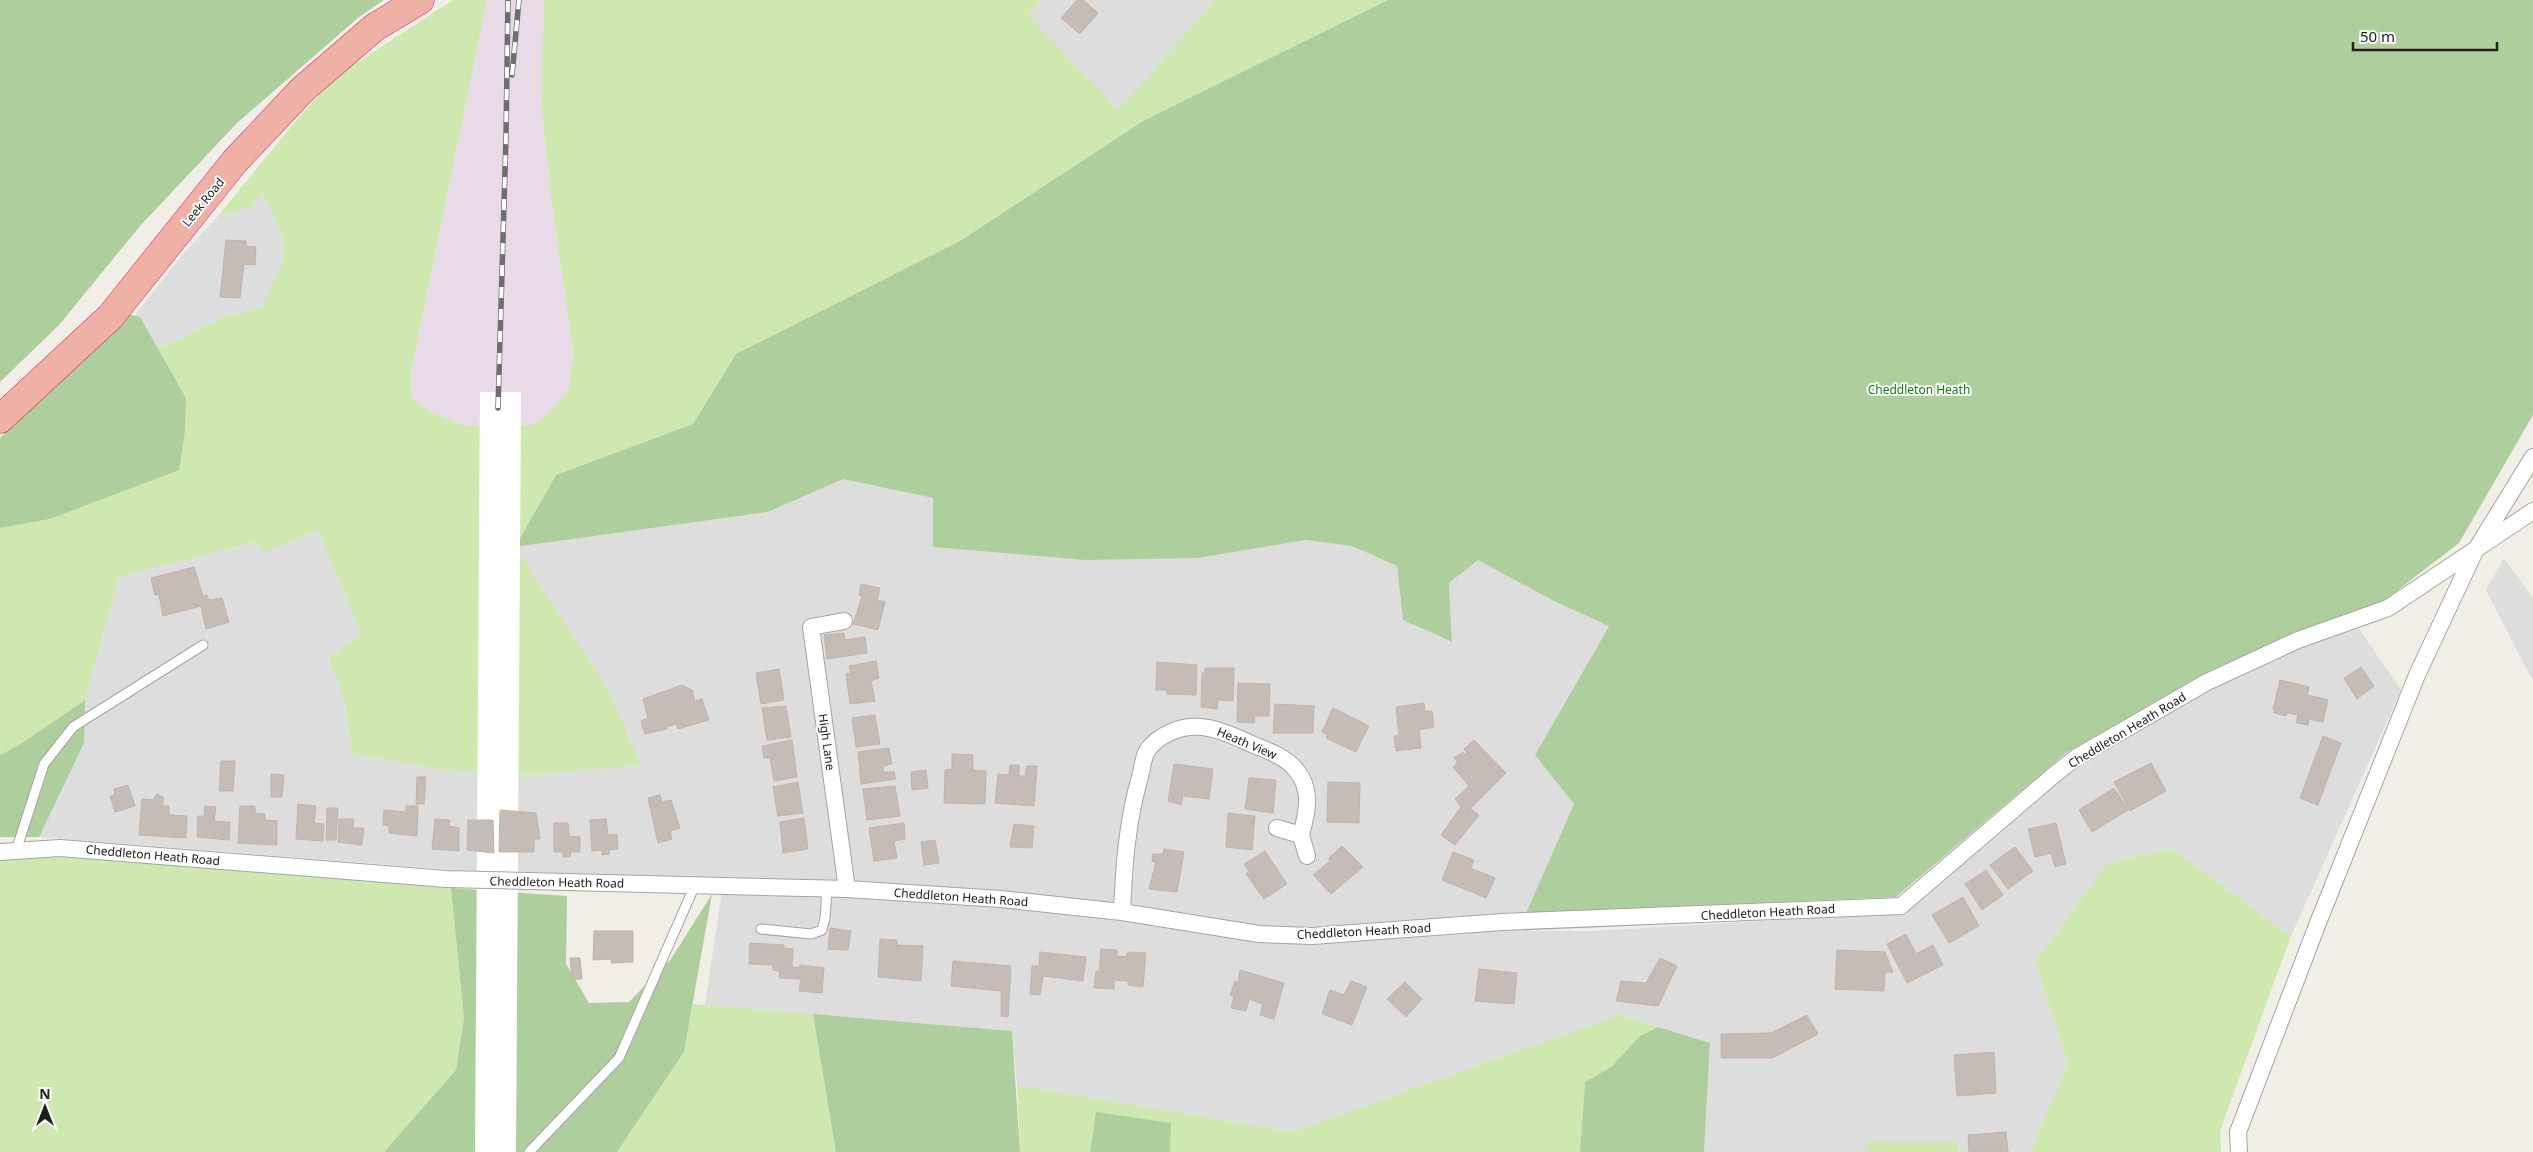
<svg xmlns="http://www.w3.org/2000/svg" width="2533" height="1152" font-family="'Noto Sans',sans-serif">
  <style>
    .residential { fill: #deddde }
    .industrial { fill: #e9dae7 }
    .grass { fill: #cfe8b0 }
    .forest { fill: #afce9e }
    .pier { fill: #fff }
    .building { fill: #c5bcb7; stroke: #c2b3aa }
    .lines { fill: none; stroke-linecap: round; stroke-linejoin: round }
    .service-casing { stroke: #a4a4a4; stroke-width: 11 }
    .minor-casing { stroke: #a4a4a4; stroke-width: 18 }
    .trunk-casing { stroke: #d62d72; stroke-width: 29 }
    .service { stroke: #fff; stroke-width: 9 }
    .minor { stroke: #fff; stroke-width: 16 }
    .trunk { stroke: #efb0a6; stroke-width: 28 }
    .rail-casing { stroke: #6e6e6e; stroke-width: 5.5 }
    .rail { stroke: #fff; stroke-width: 4; stroke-dasharray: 11; stroke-linecap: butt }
    .labels { text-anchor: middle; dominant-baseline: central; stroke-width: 4; stroke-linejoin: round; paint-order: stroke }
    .street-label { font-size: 12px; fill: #202020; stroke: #fff }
    .park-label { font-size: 12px; fill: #107d11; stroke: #fff }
  </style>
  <rect width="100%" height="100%" fill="#f1ede7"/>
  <!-- residential -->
  <path class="residential" d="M 1042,0 L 1216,0 L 1118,111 L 1028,15 Z
    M 263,192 L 283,238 L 284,261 L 261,309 L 223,317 L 174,342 L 123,356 L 124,329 L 184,253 L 218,216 L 249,208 Z
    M 843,479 L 933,498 L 934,547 L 1198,558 L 1305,540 L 1352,546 L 1397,566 L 1403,620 L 1452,642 L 1449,583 L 1478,560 L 1554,601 L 1609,625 L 1535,755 L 1574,804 L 1526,913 L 1527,931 L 1592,931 L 1903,913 L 2051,786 L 2099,752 L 2199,695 L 2302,644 L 2359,629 L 2401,690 L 2291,936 L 2171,848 L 2107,864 L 2035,962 L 2068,1062 L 2031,1152 L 1959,1152 L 1958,1143 L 1867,1141 L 1867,1152 L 1704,1152 L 1710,1043 L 1619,1015 L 1292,1132 L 1017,1085 L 1012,1031 L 705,1005 L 724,878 L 458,870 L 39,837 L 0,837 L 85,700 L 119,577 L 258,542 L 264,553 L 318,530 L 361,634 L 328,658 L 345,702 L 352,754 L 445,770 L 531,775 L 642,765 L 605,684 L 515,547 L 768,512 Z
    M 2504,558 L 2533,598 L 2533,681 L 2486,590 Z"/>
  <!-- industrial -->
  <path class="industrial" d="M 487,0 L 544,0 L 541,101 L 551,197 L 573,352 L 569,388 L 554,408 L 535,424 L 505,428 L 464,425 L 435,414 L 412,399 L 411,373 Z"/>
  <!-- grass -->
  <path class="grass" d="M 453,0 L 487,0 L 411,373 L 412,399 L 435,414 L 464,425 L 505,428 L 535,424 L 554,408 L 569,388 L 573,352 L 551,197 L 541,101 L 544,0 L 1042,0 L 1028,15 L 1118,110 L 1216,0 L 1388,0 L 1143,121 L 960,241 L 736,354 L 693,424 L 556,475 L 515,547 L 605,684 L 642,765 L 531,775 L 445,770 L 352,754 L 345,702 L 328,658 L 361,634 L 318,530 L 264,553 L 257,542 L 119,577 L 85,700 L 19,745 L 0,755 L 0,528 L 50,519 L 178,470 L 186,398 L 157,347 L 174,342 L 223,317 L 261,308 L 284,261 L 283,238 L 263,193 L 249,208 L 218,216 L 299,117 L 338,75 Z
    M 2171,848 L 2291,936 L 2220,1131 L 2221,1152 L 2031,1152 L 2068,1062 L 2035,962 L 2107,864 Z
    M 17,856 L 55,856 L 451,888 L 464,1018 L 456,1070 L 384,1152 L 0,1152 L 0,860 Z
    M 693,1004 L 813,1014 L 836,1152 L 617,1152 L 684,1052 Z
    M 1619,1015 L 1658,1027 L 1640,1036 L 1611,1067 L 1585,1082 L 1580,1152 L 1170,1152 L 1171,1123 L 1096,1113 L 1090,1152 L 1020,1152 L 1017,1085 L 1292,1132 Z
    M 1867,1141 L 1958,1142 L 1959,1152 L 1867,1152 Z"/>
  <!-- forest -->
  <path class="forest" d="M 0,0 L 384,0 L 359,17 L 237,123 L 140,226 L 59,325 L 0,382 Z
    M 1388,0 L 2533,0 L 2533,415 L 2459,543 L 2385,600 L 2296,633 L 2210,671 L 2066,753 L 1896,897 L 1526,913 L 1574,804 L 1535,755 L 1609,626 L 1554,601 L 1478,560 L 1449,583 L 1452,642 L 1403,620 L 1397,566 L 1352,546 L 1305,540 L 1198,558 L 1085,560 L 933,547 L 933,498 L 843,479 L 768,512 L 515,547 L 556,475 L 693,424 L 736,354 L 960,241 L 1143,121 Z
    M 124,313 L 140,317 L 186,398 L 185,431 L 179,470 L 50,519 L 0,528 L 0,438 L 56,378 Z
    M 85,700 L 84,743 L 39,837 L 0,837 L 0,755 L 19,745 Z
    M 451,888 L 567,896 L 566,964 L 589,1003 L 629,1002 L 671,959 L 712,894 L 684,1052 L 617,1152 L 384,1152 L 456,1070 L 464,1018 Z
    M 813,1014 L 1012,1031 L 1020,1152 L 836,1152 Z
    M 1658,1027 L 1710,1043 L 1704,1152 L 1580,1152 L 1585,1082 L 1611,1067 L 1640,1036 Z
    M 1096,1112 L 1171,1123 L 1170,1152 L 1090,1152 Z"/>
  <!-- pier -->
  <path class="pier" d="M 480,392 L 521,392 L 516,1152 L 475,1152 Z"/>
  <!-- building -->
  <path class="building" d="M 1077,0 L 1083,0 L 1098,13 L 1080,34 L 1061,18 Z
    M 226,240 L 246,241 L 246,246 L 256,247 L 255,265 L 244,264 L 240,298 L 220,297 Z
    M 194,567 L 203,596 L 207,595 L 209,600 L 222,598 L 229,622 L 206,629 L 201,606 L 163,616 L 159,595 L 155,595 L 151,578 Z
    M 861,584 L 880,588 L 877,600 L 885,602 L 878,630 L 853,624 L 862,597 L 859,595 Z
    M 844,633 L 845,640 L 865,637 L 867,653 L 827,659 L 824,635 Z
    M 876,661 L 879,678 L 871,681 L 875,701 L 850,704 L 846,674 L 851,673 L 849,666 Z
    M 1157,662 L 1197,665 L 1196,695 L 1167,694 L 1167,690 L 1156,690 Z
    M 2361,667 L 2374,686 L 2357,699 L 2344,678 Z
    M 1205,668 L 1234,668 L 1233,701 L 1218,700 L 1217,709 L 1201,707 L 1202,673 L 1205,673 Z
    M 779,669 L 784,700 L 761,704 L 756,673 Z
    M 2280,680 L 2309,687 L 2307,695 L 2328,700 L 2323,722 L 2309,719 L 2308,725 L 2296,723 L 2298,715 L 2287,713 L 2286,716 L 2274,713 L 2275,710 L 2273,709 Z
    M 1238,683 L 1270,684 L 1269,716 L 1255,716 L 1254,723 L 1237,722 Z
    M 682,685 L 692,690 L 695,701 L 702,699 L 709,720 L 678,729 L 676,724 L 666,727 L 667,729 L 645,734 L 641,721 L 648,718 L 643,699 Z
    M 1424,703 L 1425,711 L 1432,711 L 1434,727 L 1419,730 L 1421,748 L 1396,751 L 1394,736 L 1399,735 L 1396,707 Z
    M 1275,704 L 1314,706 L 1313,733 L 1273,733 Z
    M 786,706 L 791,737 L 767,740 L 762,708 Z
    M 1333,708 L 1369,726 L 1356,752 L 1326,738 L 1328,735 L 1322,732 Z
    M 875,715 L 880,744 L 856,747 L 852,718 Z
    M 2323,736 L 2341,743 L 2318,805 L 2300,798 Z
    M 792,740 L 797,777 L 774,781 L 770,758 L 764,758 L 762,746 Z
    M 1474,740 L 1506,773 L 1470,809 L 1479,815 L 1455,845 L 1441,835 L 1461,807 L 1455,799 L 1469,786 L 1453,767 L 1458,762 L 1454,758 L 1463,752 L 1465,755 L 1467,753 L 1464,749 Z
    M 889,748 L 892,764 L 883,766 L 883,772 L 894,772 L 896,779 L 861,784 L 858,752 Z
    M 952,754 L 973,755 L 973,770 L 986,771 L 985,804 L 944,803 L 945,770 L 952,769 Z
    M 221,761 L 235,761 L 233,791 L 219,791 Z
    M 2151,763 L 2166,791 L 2130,811 L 2114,782 Z
    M 1174,764 L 1213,769 L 1209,799 L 1183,796 L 1181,805 L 1168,801 Z
    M 1010,765 L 1019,765 L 1019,776 L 1025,776 L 1027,766 L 1037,766 L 1034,806 L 995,803 L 998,774 L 1009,775 Z
    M 926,770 L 928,788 L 912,790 L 911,772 Z
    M 271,774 L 284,775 L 282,797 L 271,797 Z
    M 417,777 L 426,777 L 424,804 L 416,804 Z
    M 1249,778 L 1276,780 L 1273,813 L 1245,809 Z
    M 798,782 L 803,813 L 778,816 L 773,787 Z
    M 1328,782 L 1360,783 L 1359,823 L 1327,822 Z
    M 128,785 L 135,806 L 115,812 L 110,796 L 115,795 L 114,789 Z
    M 895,786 L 900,816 L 867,820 L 863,789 Z
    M 2114,788 L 2128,810 L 2092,832 L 2079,810 Z
    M 157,794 L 163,797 L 163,806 L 169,806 L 169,815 L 187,816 L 186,838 L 139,835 L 142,799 L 153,800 Z
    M 660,795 L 662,802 L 671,800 L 680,828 L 670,831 L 672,839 L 658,843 L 648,798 Z
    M 298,804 L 316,806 L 314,823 L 324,824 L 323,841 L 296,839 Z
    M 205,806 L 216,807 L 214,821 L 230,822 L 229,840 L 197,837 L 198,816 L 204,816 Z
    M 240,806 L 255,806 L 255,813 L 265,814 L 265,820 L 277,821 L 277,845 L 238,843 Z
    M 406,806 L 418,806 L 417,836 L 389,833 L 389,826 L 383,825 L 384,810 L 406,812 Z
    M 327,808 L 338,808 L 336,840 L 326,840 Z
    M 500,810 L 536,813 L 540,839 L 534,839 L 534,852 L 499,852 Z
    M 1228,813 L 1255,816 L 1252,850 L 1226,847 Z
    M 804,818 L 808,849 L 783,853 L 780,822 Z
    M 339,819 L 354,819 L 353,828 L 364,828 L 362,845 L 338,842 Z
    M 435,819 L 450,820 L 449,826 L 459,828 L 459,851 L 432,849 Z
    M 606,819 L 608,835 L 617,834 L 618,849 L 609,850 L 609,854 L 602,855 L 602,850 L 592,851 L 590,820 Z
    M 468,820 L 493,820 L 494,853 L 467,850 Z
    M 554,823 L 568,823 L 569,836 L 580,837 L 580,852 L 571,852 L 570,857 L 563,857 L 563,852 L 554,852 Z
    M 904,823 L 905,839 L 894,841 L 897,858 L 874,861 L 869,828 Z
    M 2056,823 L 2066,864 L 2055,867 L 2051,853 L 2035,857 L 2028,829 Z
    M 1014,824 L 1034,826 L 1032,848 L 1010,847 Z
    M 935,840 L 939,863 L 924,865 L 921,842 Z
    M 1342,846 L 1363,867 L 1331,894 L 1313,875 L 1330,861 L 1329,858 Z
    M 2015,847 L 2033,871 L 2008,889 L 1990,865 Z
    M 1164,849 L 1184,852 L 1177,892 L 1149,889 L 1156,862 L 1152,861 L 1153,854 L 1163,854 Z
    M 1265,851 L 1287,884 L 1264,899 L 1246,874 L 1249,871 L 1244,864 Z
    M 1453,852 L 1474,860 L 1471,868 L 1495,878 L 1486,898 L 1442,880 Z
    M 1986,870 L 2003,895 L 1982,910 L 1965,884 Z
    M 1963,897 L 1979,926 L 1949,943 L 1932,915 Z
    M 830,928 L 851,931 L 848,950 L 828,949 Z
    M 594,931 L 633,931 L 633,962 L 611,963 L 612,959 L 593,960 Z
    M 1906,934 L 1916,954 L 1933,945 L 1943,965 L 1907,983 L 1887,944 Z
    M 880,939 L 897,940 L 897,945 L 923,946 L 921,981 L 878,977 Z
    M 750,943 L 784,945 L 784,948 L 793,949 L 792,967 L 799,968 L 800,965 L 824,968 L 822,993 L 799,991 L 801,979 L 780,978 L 779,971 L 773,970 L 773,965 L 749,964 Z
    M 1101,949 L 1117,950 L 1117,956 L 1126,957 L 1128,952 L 1146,953 L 1143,987 L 1128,985 L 1128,981 L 1114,980 L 1114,989 L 1094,988 L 1096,971 L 1099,972 Z
    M 1837,950 L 1885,952 L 1893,972 L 1885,972 L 1884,991 L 1835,989 Z
    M 1040,952 L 1086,957 L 1083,981 L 1043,976 L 1040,995 L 1030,994 L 1032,966 L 1039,966 Z
    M 570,958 L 580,958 L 582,979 L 572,979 Z
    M 1660,958 L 1677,966 L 1658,1006 L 1616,1001 L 1621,981 L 1646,983 Z
    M 953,961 L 1011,966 L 1008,1017 L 1001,1016 L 1001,991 L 951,986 Z
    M 1479,969 L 1517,973 L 1514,1004 L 1475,1001 Z
    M 1240,970 L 1284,983 L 1274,1019 L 1260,1015 L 1263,1004 L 1249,999 L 1246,1011 L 1231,1008 L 1234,996 L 1230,995 L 1235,981 L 1238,983 Z
    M 1351,981 L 1367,987 L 1352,1025 L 1322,1014 L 1330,990 L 1344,995 Z
    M 1405,982 L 1422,999 L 1406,1017 L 1387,999 Z
    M 1807,1015 L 1818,1034 L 1773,1058 L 1721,1058 L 1721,1034 L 1771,1033 Z
    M 1994,1052 L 1996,1093 L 1957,1096 L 1954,1055 Z
    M 2006,1132 L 2008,1152 L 1969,1152 L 1968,1135 Z"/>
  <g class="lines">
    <defs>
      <path id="service" d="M 16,851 L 44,764 L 73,727 L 203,645
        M 761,929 L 811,934 L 822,930 L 825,918 L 827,889
        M 529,1152 L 619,1058 L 695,885"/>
      <path id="minor" d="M 844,621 L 811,627 L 847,889
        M 1277,828 L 1301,835 L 1307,856
        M 0,852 L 60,848 L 446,879 L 847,889 L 1001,899 L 1122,912 L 1259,934 L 1312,936 L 1502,922 L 1901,906 L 2055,774 L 2077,757 L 2207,682 L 2298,640 L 2388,608 L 2533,511
        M 1122,912 C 1124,866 1127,821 1140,777 C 1142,769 1143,758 1147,751 C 1153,742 1162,736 1171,732 C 1201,719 1226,733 1254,745 C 1269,751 1286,757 1296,770 C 1313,790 1307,813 1301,835
        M 2239,1152 L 2238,1132 L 2316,928 L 2417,675 L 2475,551 L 2533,457"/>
      <path id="trunk" d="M 0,419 L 110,317 L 235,161 L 303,89 L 375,27 L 420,0"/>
    </defs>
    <!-- service casing -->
    <use href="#service" class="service-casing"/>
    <!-- minor casing -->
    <use href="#minor" class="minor-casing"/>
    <!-- trunk casing -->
    <use href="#trunk" class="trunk-casing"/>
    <!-- service -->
    <use href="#service" class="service"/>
    <!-- minor -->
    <use href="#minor" class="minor"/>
    <!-- trunk -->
    <use href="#trunk" class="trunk"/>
    <defs>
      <path id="rail" d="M 512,75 L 519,0
        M 498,408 L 506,137 L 508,0"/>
    </defs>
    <!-- rail casing -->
    <use href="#rail" class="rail-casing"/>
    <!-- rail -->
    <use href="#rail" class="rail"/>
  </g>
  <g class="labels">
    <!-- street labels -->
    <g class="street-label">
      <text transform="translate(203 202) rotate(-51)">Leek Road</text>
      <text transform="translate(2127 730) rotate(-31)">Cheddleton Heath Road</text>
      <text transform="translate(827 742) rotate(82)">High Lane</text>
      <text transform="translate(1247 743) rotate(23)">Heath View</text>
      <text transform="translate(153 855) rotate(5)">Cheddleton Heath Road</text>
      <text transform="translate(557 882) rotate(1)">Cheddleton Heath Road</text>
      <text transform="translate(961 897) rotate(4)">Cheddleton Heath Road</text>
      <text transform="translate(1768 912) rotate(-3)">Cheddleton Heath Road</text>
      <text transform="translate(1364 931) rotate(-3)">Cheddleton Heath Road</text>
    </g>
    <!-- park labels -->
    <g class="park-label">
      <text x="1919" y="389">Cheddleton Heath</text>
    </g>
  </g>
  <!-- north arrow -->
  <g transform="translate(45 1107)" stroke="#ffffff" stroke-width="4" paint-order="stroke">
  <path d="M0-4L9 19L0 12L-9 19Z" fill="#202020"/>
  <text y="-8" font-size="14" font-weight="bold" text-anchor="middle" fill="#202020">N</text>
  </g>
  <!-- scale -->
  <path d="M2353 42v8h144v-8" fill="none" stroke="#202020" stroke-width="2.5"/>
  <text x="2360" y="42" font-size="15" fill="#202020" stroke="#ffffff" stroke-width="4" paint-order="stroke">50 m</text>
</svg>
